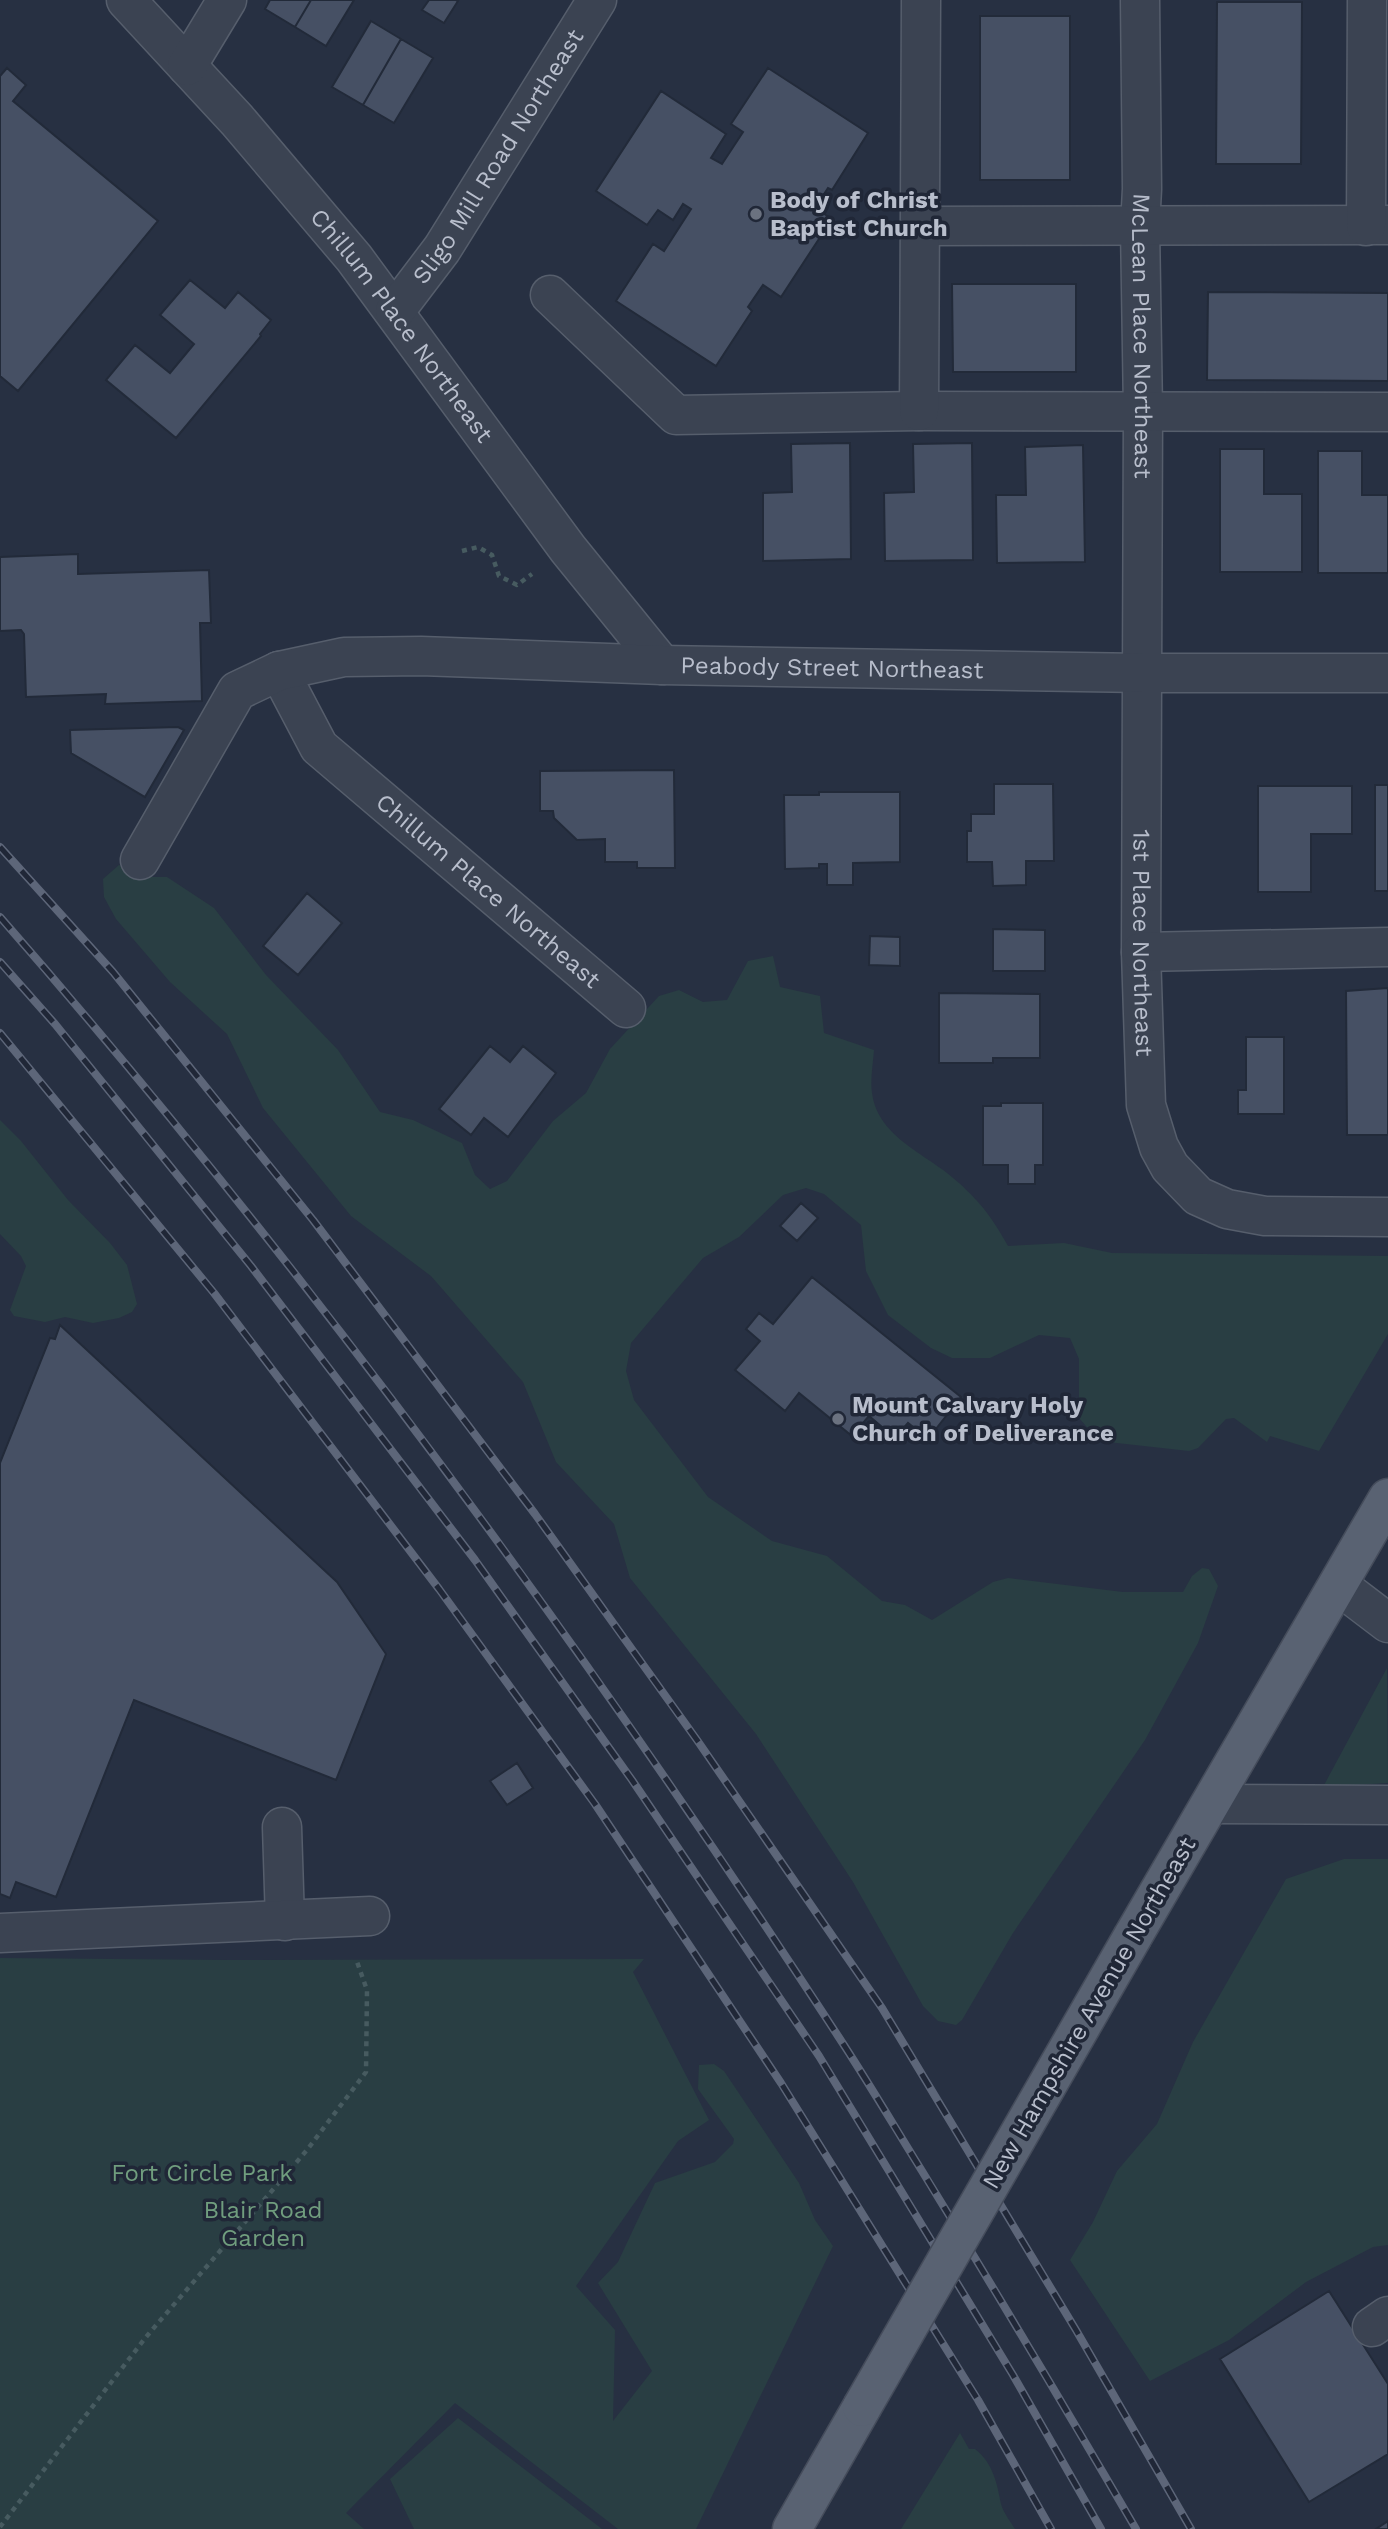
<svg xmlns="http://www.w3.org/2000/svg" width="1388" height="2529" font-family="'Work Sans',sans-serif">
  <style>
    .green { fill: #293e43 }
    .building { fill: #465064; stroke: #222a39; stroke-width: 2 }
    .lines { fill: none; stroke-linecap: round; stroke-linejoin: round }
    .minor-casing { stroke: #565e6c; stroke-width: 41 }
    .major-casing { stroke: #454c5b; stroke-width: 41 }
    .path { stroke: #475b60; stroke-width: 4.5; stroke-dasharray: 5 5; stroke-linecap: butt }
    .minor { stroke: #3b4352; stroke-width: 38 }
    .major { stroke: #596272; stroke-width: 38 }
    .rail-casing { stroke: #5d6679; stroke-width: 8 }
    .rail { stroke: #202737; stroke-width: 5; stroke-dasharray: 16; stroke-linecap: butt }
    .major-bridge-casing { stroke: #454c5b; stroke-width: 41; stroke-linecap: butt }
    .major-bridge { stroke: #596272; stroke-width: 38 }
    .worship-dot { fill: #6b7280; stroke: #202737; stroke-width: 2.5 }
    .labels { text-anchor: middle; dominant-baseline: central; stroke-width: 7; stroke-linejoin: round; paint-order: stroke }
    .street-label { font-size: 24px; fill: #b8becc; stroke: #202737 }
    .poi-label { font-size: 24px; font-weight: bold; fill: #b8becc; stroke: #202737; text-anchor: start }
    .park-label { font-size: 24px; fill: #709d7e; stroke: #202737 }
  </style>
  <rect width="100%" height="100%" fill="#273042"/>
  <!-- green -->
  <path class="green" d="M 119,865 L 150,877 L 167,877 L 214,908 L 266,975 L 338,1050 L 380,1112 L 413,1120 L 462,1143 L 475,1175 L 490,1189 L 507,1181 L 553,1121 L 586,1093 L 610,1049 L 659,996 L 679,990 L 703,1002 L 727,1000 L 748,961 L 773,956 L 780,987 L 820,996 L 824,1033 L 874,1050 C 873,1064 870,1080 872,1093 C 878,1139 930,1155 959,1183 C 982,1204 993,1219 1008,1246 L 1064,1243 L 1112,1253 L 1388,1256 L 1388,1334 L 1319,1451 L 1270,1436 L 1267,1442 L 1234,1418 L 1226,1419 L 1198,1448 L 1189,1451 L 1099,1441 L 1079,1418 L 1079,1359 L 1070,1338 L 1039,1335 L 990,1358 L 952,1358 L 931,1348 L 888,1315 L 866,1271 L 861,1225 L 824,1194 L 806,1188 L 783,1195 L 739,1237 L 703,1258 L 631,1343 L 626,1371 L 634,1400 L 708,1497 L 772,1541 L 827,1556 L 882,1601 L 905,1605 L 932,1620 L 993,1582 L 1008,1578 L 1123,1592 L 1183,1592 L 1192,1576 L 1202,1568 L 1209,1569 L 1218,1586 L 1198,1643 L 1145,1740 L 1013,1933 L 962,2020 L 956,2025 L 938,2021 L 923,2006 L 853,1882 L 756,1734 L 630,1578 L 614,1524 L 556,1462 L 523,1382 L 431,1276 L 351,1216 L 263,1108 L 227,1034 L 170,982 L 116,919 L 104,897 L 103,879 Z
    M 0,1120 L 21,1141 L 68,1200 L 110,1243 L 127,1265 L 137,1304 L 132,1312 L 119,1318 L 93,1323 L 65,1317 L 45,1322 L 14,1316 L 10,1310 L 26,1266 L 21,1256 L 0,1234 Z
    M 1387,1668 L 1388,1783 L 1323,1787 Z
    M 1344,1859 L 1388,1859 L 1388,2245 L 1373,2247 L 1306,2282 L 1229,2340 L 1150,2381 L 1070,2260 L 1093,2222 L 1117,2171 L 1157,2124 L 1193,2042 L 1286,1879 Z
    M 0,1958 L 228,1960 L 644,1959 L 633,1972 L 709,2120 L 678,2141 L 576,2286 L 615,2330 L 613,2421 L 652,2371 L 598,2283 L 618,2262 L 655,2183 L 715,2162 L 733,2144 L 734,2139 L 698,2089 L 699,2065 L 714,2064 L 724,2071 L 799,2183 L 815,2220 L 833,2246 L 696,2529 L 618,2529 L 455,2403 L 346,2513 L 364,2529 L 0,2529 Z
    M 458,2418 L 602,2529 L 414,2529 L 390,2479 Z
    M 960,2433 L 969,2449 L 975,2449 C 993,2463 997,2483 1001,2504 C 1003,2512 1010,2521 1015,2529 L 901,2529 Z"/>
  <!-- building -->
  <path class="building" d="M 270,0 L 311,0 L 295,27 L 265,9 Z
    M 311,0 L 354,0 L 326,46 L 295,27 Z
    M 429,0 L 456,0 L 458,1 L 444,23 L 422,10 Z
    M 1217,2 L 1302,2 L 1301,164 L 1216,164 Z
    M 980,16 L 1070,16 L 1070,180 L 980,180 Z
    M 371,21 L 401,39 L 363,105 L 332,87 Z
    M 401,39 L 433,58 L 394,123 L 363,105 Z
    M 7,68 L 26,85 L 13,101 L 158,221 L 18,391 L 0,376 L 0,76 Z
    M 768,68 L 868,133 L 832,190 L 828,188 L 815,208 L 832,219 L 781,297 L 763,285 L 748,307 L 752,311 L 716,366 L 616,301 L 653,244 L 664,251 L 691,209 L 683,204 L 673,220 L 658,210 L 647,225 L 596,191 L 661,91 L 726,134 L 711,158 L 722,164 L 743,132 L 731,124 Z
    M 190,280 L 225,308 L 238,292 L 271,320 L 260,334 L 261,336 L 176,438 L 106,380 L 135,345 L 170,373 L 194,344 L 160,315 Z
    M 952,284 L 1076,284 L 1076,372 L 953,372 Z
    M 1208,292 L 1388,293 L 1388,381 L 1207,380 Z
    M 850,443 L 851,559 L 763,561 L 763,493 L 792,492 L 791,444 Z
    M 972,443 L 973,560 L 885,561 L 884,493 L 914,492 L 913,444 Z
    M 1083,445 L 1085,562 L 997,563 L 996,495 L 1026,495 L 1025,447 Z
    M 1220,449 L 1264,449 L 1264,494 L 1302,494 L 1302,572 L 1220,572 Z
    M 1318,451 L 1362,451 L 1362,495 L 1388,495 L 1388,573 L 1318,573 Z
    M 78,554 L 78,574 L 209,570 L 211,623 L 200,623 L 202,701 L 105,704 L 106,694 L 26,697 L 24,634 L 21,630 L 0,631 L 0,557 Z
    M 178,727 L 184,730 L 145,797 L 71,753 L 70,730 Z
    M 674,770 L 675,868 L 637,868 L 637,862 L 605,862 L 605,839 L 577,840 L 554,818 L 553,811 L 540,811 L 540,771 Z
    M 994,784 L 1053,784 L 1054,861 L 1026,861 L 1026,885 L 993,886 L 992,862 L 967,862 L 967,831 L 971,831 L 971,814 L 994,814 Z
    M 1375,785 L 1388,785 L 1388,891 L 1375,891 Z
    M 1258,786 L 1352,786 L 1352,834 L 1311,834 L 1311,892 L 1258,892 Z
    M 819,792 L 900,792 L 900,862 L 853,863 L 853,885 L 827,885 L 827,864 L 819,864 L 819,868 L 785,869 L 784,795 L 819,795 Z
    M 307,893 L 342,923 L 298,975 L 263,946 Z
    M 993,929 L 1045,930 L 1045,971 L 993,971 Z
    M 870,936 L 900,937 L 900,966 L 869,965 Z
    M 1388,988 L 1388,1135 L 1347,1135 L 1346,991 Z
    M 939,993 L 1040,994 L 1040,1058 L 993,1058 L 993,1063 L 939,1063 Z
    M 1246,1037 L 1284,1037 L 1284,1114 L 1238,1114 L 1238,1090 L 1246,1090 Z
    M 490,1046 L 510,1062 L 523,1046 L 556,1073 L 508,1137 L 484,1118 L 471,1135 L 439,1109 Z
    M 1001,1103 L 1043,1103 L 1043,1165 L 1035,1165 L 1035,1184 L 1008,1184 L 1008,1165 L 983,1165 L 983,1106 L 1001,1106 Z
    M 801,1203 L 818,1218 L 797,1241 L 780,1226 Z
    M 812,1277 L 961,1397 L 928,1439 L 908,1423 L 895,1438 L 869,1416 L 852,1436 L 799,1393 L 785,1411 L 735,1370 L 760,1341 L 746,1329 L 759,1313 L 773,1324 Z
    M 60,1325 L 337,1582 L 386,1654 L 336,1780 L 134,1700 L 56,1897 L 16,1882 L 10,1898 L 0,1894 L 0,1463 L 50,1338 L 55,1339 Z
    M 517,1763 L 533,1788 L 507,1805 L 490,1781 Z
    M 1329,2291 L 1388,2384 L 1388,2454 L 1309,2502 L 1220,2359 Z
    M 1388,2521 L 1388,2529 L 1376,2529 Z"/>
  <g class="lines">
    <defs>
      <g id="minor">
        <path id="s1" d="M 126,0 L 237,120 L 354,258 L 568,549 L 662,665"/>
        <path id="s2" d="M 1140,0 L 1142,189 L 1140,226 L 1143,411 L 1141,952 L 1146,1105 L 1159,1147 L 1170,1167 L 1198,1196 L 1227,1209 L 1265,1216 L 1388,1217"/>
        <path d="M 187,66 L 227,0"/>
        <path d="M 921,226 L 1388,225"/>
        <path d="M 1366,226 L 1367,0"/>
        <path d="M 550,295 L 676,415 L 919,411 L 1388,412"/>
        <path id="s3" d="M 395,311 L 442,249 L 597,0"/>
        <path d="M 919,411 L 921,0"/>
        <path id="s4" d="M 279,671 L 319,747 L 626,1008"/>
        <path id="s5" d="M 140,860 L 237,691 L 279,671 L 344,657 L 421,656 L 662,665 L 1143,673 L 1388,673"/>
        <path d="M 1141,952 L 1388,947"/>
        <path d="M 1338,1585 L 1388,1623"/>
        <path d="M 1211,1804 L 1388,1805"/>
        <path d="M 282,1827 L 285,1921"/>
        <path d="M 0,1933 L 370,1916"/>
        <path d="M 1372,2327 L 1388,2316"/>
      </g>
      <path id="major" d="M 1133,1936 L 1388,1498
        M 792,2529 L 862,2407"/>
    </defs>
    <!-- minor casing -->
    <use href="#minor" class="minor-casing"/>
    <!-- major casing -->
    <use href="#major" class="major-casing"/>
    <!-- path -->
    <path class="path" d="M 462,551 L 478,547 L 492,555 L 499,576 L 517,585 L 532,574
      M 0,2527 L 146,2337 L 307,2150 L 366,2072 L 367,1990 L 356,1959"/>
    <!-- minor -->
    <use href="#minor" class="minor"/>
    <!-- major -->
    <use href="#major" class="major"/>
    <defs>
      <path id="rail" d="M 0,847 L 113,972 L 313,1220 L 535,1514 L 697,1740 L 882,2008 L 1076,2330 L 1191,2529
        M 0,917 C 307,1268 584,1646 838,2036 C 867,2080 894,2126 922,2171 C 995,2290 1066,2409 1136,2529
        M 0,962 L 55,1024 L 251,1266 L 475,1560 L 632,1780 L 819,2056 L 1013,2375 L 1101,2529
        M 0,1033 L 214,1293 L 439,1589 L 595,1804 L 781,2083 L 978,2400 L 1051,2529"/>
    </defs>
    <!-- rail casing -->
    <use href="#rail" class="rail-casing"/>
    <!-- rail -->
    <use href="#rail" class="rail"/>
    <defs>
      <path id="major-bridge" d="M 862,2407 L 1133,1936"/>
    </defs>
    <!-- major-bridge casing -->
    <use href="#major-bridge" class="major-bridge-casing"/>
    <!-- major-bridge -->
    <use href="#major-bridge" class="major-bridge"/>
  </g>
  <!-- markers -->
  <g class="worship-dot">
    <circle cx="756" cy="214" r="7"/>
    <circle cx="838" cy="1419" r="7"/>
  </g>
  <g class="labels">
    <!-- street labels -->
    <g class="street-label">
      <text stroke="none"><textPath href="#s3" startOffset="186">Sligo Mill Road Northeast</textPath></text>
      <text stroke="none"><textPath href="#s1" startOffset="427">Chillum Place Northeast</textPath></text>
      <text stroke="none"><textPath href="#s2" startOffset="336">McLean Place Northeast</textPath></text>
      <text stroke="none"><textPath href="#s5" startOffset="796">Peabody Street Northeast</textPath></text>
      <text stroke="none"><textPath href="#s4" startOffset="308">Chillum Place Northeast</textPath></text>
      <text stroke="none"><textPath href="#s2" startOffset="943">1st Place Northeast</textPath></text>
      <text transform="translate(1089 2013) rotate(-60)">New Hampshire Avenue Northeast</text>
    </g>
    <!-- poi labels -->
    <g class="poi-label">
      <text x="770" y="200">Body of Christ<tspan x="770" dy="28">Baptist Church</tspan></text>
      <text x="852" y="1405">Mount Calvary Holy<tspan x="852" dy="28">Church of Deliverance</tspan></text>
    </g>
    <!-- park labels -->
    <g class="park-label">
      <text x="202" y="2173">Fort Circle Park</text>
      <text x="263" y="2210">Blair Road<tspan x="263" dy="28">Garden</tspan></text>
    </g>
  </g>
</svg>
